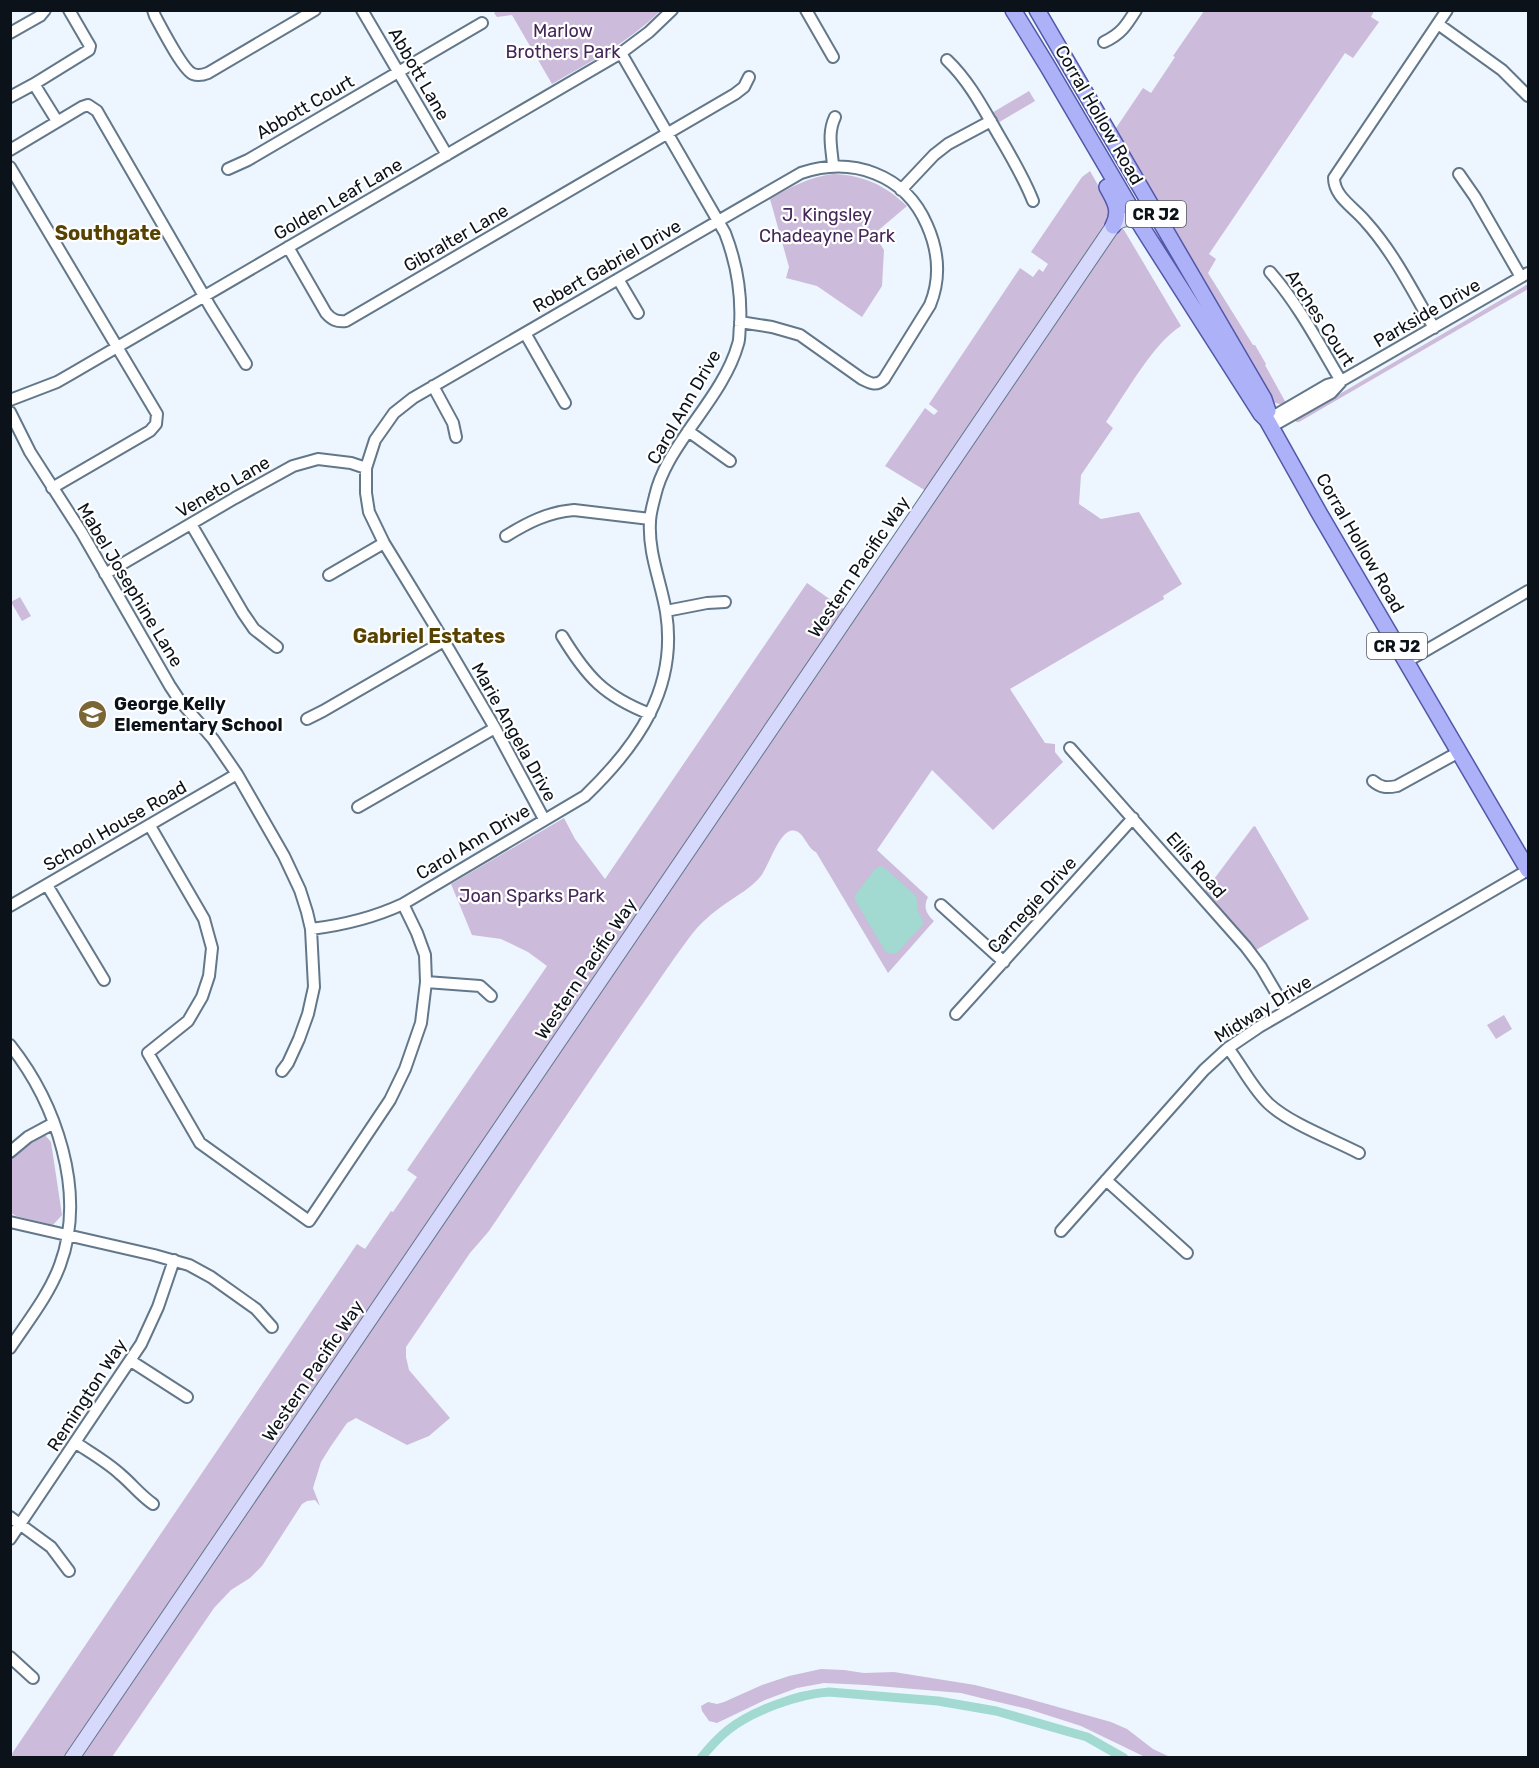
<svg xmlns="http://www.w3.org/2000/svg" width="1539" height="1768" font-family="Rubik,sans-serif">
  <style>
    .green { fill: #ccbbda }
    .water { fill: #a2d9d0 }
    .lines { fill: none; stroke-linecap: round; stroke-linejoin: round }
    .canal { stroke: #a2d9d0; stroke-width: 9 }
    .street-casing { stroke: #63778a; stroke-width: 14 }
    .secondary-casing { stroke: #63778a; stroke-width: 16 }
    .primary-casing { stroke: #5158a7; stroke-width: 18 }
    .street { stroke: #fff; stroke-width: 10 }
    .secondary { stroke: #d6d8fc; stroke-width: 14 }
    .primary { stroke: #adb1f8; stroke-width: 15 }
    .labels { text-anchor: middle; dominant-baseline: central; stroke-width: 4.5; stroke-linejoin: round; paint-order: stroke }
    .shield { fill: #fff; stroke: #54595e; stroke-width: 1.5 }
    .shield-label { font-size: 16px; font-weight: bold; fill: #0b1219 }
    .park-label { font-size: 18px; fill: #442758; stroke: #fff }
    .street-label { font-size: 18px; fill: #0b1219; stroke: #fff }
    .poi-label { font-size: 18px; font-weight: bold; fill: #0b1219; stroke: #fff; text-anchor: start }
    .neighbourhood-label { font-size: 20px; font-weight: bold; fill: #574200; stroke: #fff }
  </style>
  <rect width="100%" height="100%" fill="#edf6fe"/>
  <!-- green -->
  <path class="green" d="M 496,11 L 496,10 L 660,11 C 629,42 590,62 552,84 L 512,15 L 497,17 L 494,13 Z
    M 1204,11 L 1374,11 L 1371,17 L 1379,22 L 1353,58 L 1345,53 L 1209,254 L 1216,259 L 1208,273 L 1253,345 L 1255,345 L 1266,364 L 1265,365 L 1286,403 C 1281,405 1277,404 1272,401 L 1114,131 L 1143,88 L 1151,93 L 1175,57 L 1173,56 Z
    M 1029,91 L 1035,101 L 996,124 L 990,114 Z
    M 1090,171 L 1112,210 L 1113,215 L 926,491 L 885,466 L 925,408 L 934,415 L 938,411 L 929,404 L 1020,268 L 1033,277 L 1039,269 L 1043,272 L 1048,264 L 1031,252 L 1082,177 Z
    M 833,174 C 863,175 885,185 907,206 L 874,234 L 884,250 L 882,286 L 862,317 L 817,286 L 786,278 L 789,267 L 770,199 C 791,187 809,177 833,174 Z
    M 1120,227 L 1124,230 L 1181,326 C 1154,342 1124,396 1106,422 L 1113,428 L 1081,475 L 1079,504 L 1101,519 L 1139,512 L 1182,584 L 1163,596 L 1164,599 L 1010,689 L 1045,743 L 1055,744 L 1055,752 L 1063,762 L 993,830 L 932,770 L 877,850 L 928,897 C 923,907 926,914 934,921 L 888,973 L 816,852 C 806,848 803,827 790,831 C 778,835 769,865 761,876 C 751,888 738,895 725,904 C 712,913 699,924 689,938 C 671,962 654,988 637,1012 C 587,1084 538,1158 489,1231 L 470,1253 L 406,1347 L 406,1357 L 409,1370 L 450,1418 L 429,1436 L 407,1445 L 356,1418 L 347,1423 L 331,1446 L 321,1462 L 313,1488 L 320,1506 L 315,1500 L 307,1501 L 302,1504 L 262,1566 L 250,1578 L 231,1590 L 214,1608 L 112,1757 L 76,1758 L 999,398 Z
    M 1528,284 L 1528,289 L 1299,422 L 1296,422 L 1295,420 Z
    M 807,583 L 845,610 L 66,1757 L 11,1758 L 11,1755 L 357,1244 L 365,1249 L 391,1211 L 393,1212 L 417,1177 L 407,1170 L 547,966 L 528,952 L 501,939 L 472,935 L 451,884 L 564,818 L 575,839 L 605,879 Z
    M 20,597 L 31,616 L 22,621 L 11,602 Z
    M 1255,826 L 1309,919 L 1256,950 L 1205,891 L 1253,827 Z
    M 1504,1015 L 1512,1029 L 1496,1039 L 1487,1025 Z
    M 45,1135 L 51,1142 L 62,1215 L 53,1225 L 16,1216 L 11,1213 L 11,1158 L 18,1151 Z
    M 821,1669 L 844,1670 L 864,1673 L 894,1672 L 975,1685 L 1015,1695 L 1111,1722 L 1127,1729 L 1153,1749 L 1170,1757 L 1145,1757 L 1081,1726 L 1028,1709 L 981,1698 L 961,1693 L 866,1685 L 824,1683 L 797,1688 L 765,1700 L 717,1723 L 709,1721 L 702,1711 L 701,1706 L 708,1702 L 717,1704 L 724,1702 L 762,1685 L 789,1676 Z"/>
  <!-- water -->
  <path class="water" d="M 880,866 L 885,868 L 915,895 L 917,899 L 917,909 L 924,923 L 896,954 L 890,954 L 885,951 L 855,900 L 855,895 L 875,869 Z"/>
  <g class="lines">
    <!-- canal -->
    <path class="canal" d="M 701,1758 C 709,1748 718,1738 728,1730 C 752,1711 798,1694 829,1692 L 938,1701 L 996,1711 L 1087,1737 L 1124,1758"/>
    <defs>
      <path id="street" d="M 153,10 L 155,16 C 161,27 183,70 193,74 C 198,76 203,75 208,73 L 315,10
        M 362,10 L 447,155
        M 806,10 L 833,57
        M 1438,24 L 1502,70 L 1528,96
        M 10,33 L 40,16 L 45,10
        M 1104,42 C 1121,34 1126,26 1136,10
        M 947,60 C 969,81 983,108 998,134 C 1011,156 1024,178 1033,201
        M 34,84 L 89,50 L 90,46 L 87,41 L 69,10
        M 10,97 L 34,84 L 57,121
        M 10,150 L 82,107 L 88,105 L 97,111 L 101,118 L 211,308 L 246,364
        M 833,166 C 832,149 827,134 835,117
        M 10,167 L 157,414 L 156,424 L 150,431 L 52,488
        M 228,169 L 248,160 L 482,23
        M 1459,174 L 1475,197 L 1521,277
        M 901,190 L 934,155 L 948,144 L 991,121
        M 288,247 L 326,313 C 332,320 337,322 346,321 L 735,94 L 744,87 L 749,77
        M 1270,272 C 1299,305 1319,344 1341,381
        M 618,279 L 638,313
        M 1434,328 C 1413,292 1394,253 1366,222 C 1355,208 1334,197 1334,178 L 1447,10
        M 525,333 L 565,403
        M 433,386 L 453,423 L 456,437
        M 10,400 L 57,382 L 71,374 L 621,53 L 649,32 L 672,10
        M 10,412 L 30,452 L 82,533 L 170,686 L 180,701 L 213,739 L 237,774 L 284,856 L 300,890 L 307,912 L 311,929 L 314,987 L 308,1014 L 299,1039 L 288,1063 L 282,1071
        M 1267,420 L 1327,385 L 1341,381 L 1528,273
        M 1271,427 L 1331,393 L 1341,382
        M 688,431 L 730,461
        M 191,524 L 243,613 L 254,629 L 277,647
        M 506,536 C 527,523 548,512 574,510 L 650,519
        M 105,574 L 235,498 L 293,466 L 318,459 L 351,463 L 366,468
        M 329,575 L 384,543
        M 666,611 L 707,603 L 725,602
        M 562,636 C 587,677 604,696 650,714
        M 1406,662 L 1528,591
        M 307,719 L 323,711 L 444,641
        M 1070,748 L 1246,947 L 1261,967 L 1287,1011
        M 1373,781 C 1381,788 1387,788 1397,786 L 1459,752
        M 358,807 L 495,728
        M 544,819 L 495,728 L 444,641 L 384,543 L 369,512 L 366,493 L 366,468 L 375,440 L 394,413 L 413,398 L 801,173 C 852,156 905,174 927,225 C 939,252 941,278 930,305 L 884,379 C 876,387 870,383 862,379 L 800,335 L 772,327 L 740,322
        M 150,826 L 204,919 L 212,948 L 209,976 L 202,997 L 188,1021 L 148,1053 L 200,1143 L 309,1221 L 390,1100 L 405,1069 L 421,1023 L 426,982 L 425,955 L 417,933 L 403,904
        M 47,885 L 104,980
        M 941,905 L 1004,962
        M 10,906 L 237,774
        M 311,929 C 344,925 373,918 403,904 L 585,796 C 638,745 678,688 666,612 C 661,582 648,553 650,522 C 650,514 653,504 655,496 C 661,469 678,446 693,424 C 710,400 730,373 738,344 C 740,339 739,332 740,326 C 742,293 737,264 725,233 L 621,53
        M 426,982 L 480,986 L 491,996
        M 956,1014 L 1133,818
        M 10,1045 C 56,1103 87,1192 60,1265 C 49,1295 28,1321 10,1348
        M 1228,1048 C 1242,1066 1252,1088 1269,1104 C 1291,1124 1332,1139 1359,1153
        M 10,1152 L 28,1137 L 54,1123
        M 1106,1180 L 1187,1253
        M 10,1222 L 154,1255 L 189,1265 L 211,1277 L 256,1309 L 272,1327
        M 1061,1231 L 1204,1070 L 1228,1048 L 1259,1027 L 1528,870
        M 131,1361 L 187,1397
        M 76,1443 C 91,1453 107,1462 120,1474 C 132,1484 140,1495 153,1504
        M 10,1517 L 51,1547 L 69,1571
        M 10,1539 L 141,1344 L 158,1307 L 174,1260
        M 10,1657 L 33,1678"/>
      <path id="secondary" d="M 72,1758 L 1113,226 C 1121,218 1131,217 1140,224"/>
      <path id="primary" d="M 1013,10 L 1048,67 L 1143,229 L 1261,414 L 1267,420 L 1318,511 L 1528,870
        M 1037,10 L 1264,399 L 1268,411
        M 1107,187 C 1115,201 1121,211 1113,226"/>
    </defs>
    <!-- street casing -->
    <use href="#street" class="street-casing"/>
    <!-- secondary casing -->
    <use href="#secondary" class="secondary-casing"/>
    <!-- primary casing -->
    <use href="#primary" class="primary-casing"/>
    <!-- street -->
    <use href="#street" class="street"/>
    <!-- secondary -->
    <use href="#secondary" class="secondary"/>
    <!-- primary -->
    <use href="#primary" class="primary"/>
  </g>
  <!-- icons -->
  <defs>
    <symbol id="school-disc" viewBox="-11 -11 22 22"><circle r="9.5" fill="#7a6735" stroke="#fff"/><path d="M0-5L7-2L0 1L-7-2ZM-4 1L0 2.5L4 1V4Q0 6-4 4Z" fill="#fff"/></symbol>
  </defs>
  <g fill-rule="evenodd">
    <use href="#school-disc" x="76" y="698" width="33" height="33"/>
  </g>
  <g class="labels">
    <!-- shield labels -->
    <g class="shield">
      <rect x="1126" y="201" width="60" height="26" rx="4.5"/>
      <rect x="1367" y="633" width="60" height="26" rx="4.5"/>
    </g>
    <g class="shield-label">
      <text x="1156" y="214">CR J2</text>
      <text x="1397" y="646">CR J2</text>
    </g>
    <!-- park labels -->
    <g class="park-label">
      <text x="563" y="31">Marlow<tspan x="563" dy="21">Brothers Park</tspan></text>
      <text x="827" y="215">J. Kingsley<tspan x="827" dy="21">Chadeayne Park</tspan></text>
      <text x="532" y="896">Joan Sparks Park</text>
    </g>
    <!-- street labels -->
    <g class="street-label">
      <text transform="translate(419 74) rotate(60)">Abbott Lane</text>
      <text transform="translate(305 107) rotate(-30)">Abbott Court</text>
      <text transform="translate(1099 115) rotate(60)">Corral Hollow Road</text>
      <text transform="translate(338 199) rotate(-30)">Golden Leaf Lane</text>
      <text transform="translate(456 238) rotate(-30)">Gibralter Lane</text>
      <text transform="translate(607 266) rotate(-30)">Robert Gabriel Drive</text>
      <text transform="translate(1427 313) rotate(-30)">Parkside Drive</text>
      <text transform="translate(1320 318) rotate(57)">Arches Court</text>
      <text transform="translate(684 407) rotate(-60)">Carol Ann Drive</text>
      <text transform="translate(223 487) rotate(-30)">Veneto Lane</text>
      <text transform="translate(1360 543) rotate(60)">Corral Hollow Road</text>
      <text transform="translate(859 567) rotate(-56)">Western Pacific Way</text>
      <text transform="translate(130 585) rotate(59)">Mabel Josephine Lane</text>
      <text transform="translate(514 732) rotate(61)">Marie Angela Drive</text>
      <text transform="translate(115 826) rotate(-30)">School House Road</text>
      <text transform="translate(473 842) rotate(-31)">Carol Ann Drive</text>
      <text transform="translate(1196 865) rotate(49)">Ellis Road</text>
      <text transform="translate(1032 905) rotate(-48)">Carnegie Drive</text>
      <text transform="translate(586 969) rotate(-56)">Western Pacific Way</text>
      <text transform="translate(1263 1009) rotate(-32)">Midway Drive</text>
      <text transform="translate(313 1371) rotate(-56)">Western Pacific Way</text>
      <text transform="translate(87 1395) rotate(-57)">Remington Way</text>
    </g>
    <!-- poi labels -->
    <g class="poi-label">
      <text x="114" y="704">George Kelly<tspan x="114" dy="21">Elementary School</tspan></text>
    </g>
    <!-- neighbourhood labels -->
    <g class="neighbourhood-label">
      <text x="108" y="233">Southgate</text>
      <text x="429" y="636">Gabriel Estates</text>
    </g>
  </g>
  <!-- border -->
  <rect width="1539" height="1768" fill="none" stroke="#0b1219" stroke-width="24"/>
</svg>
